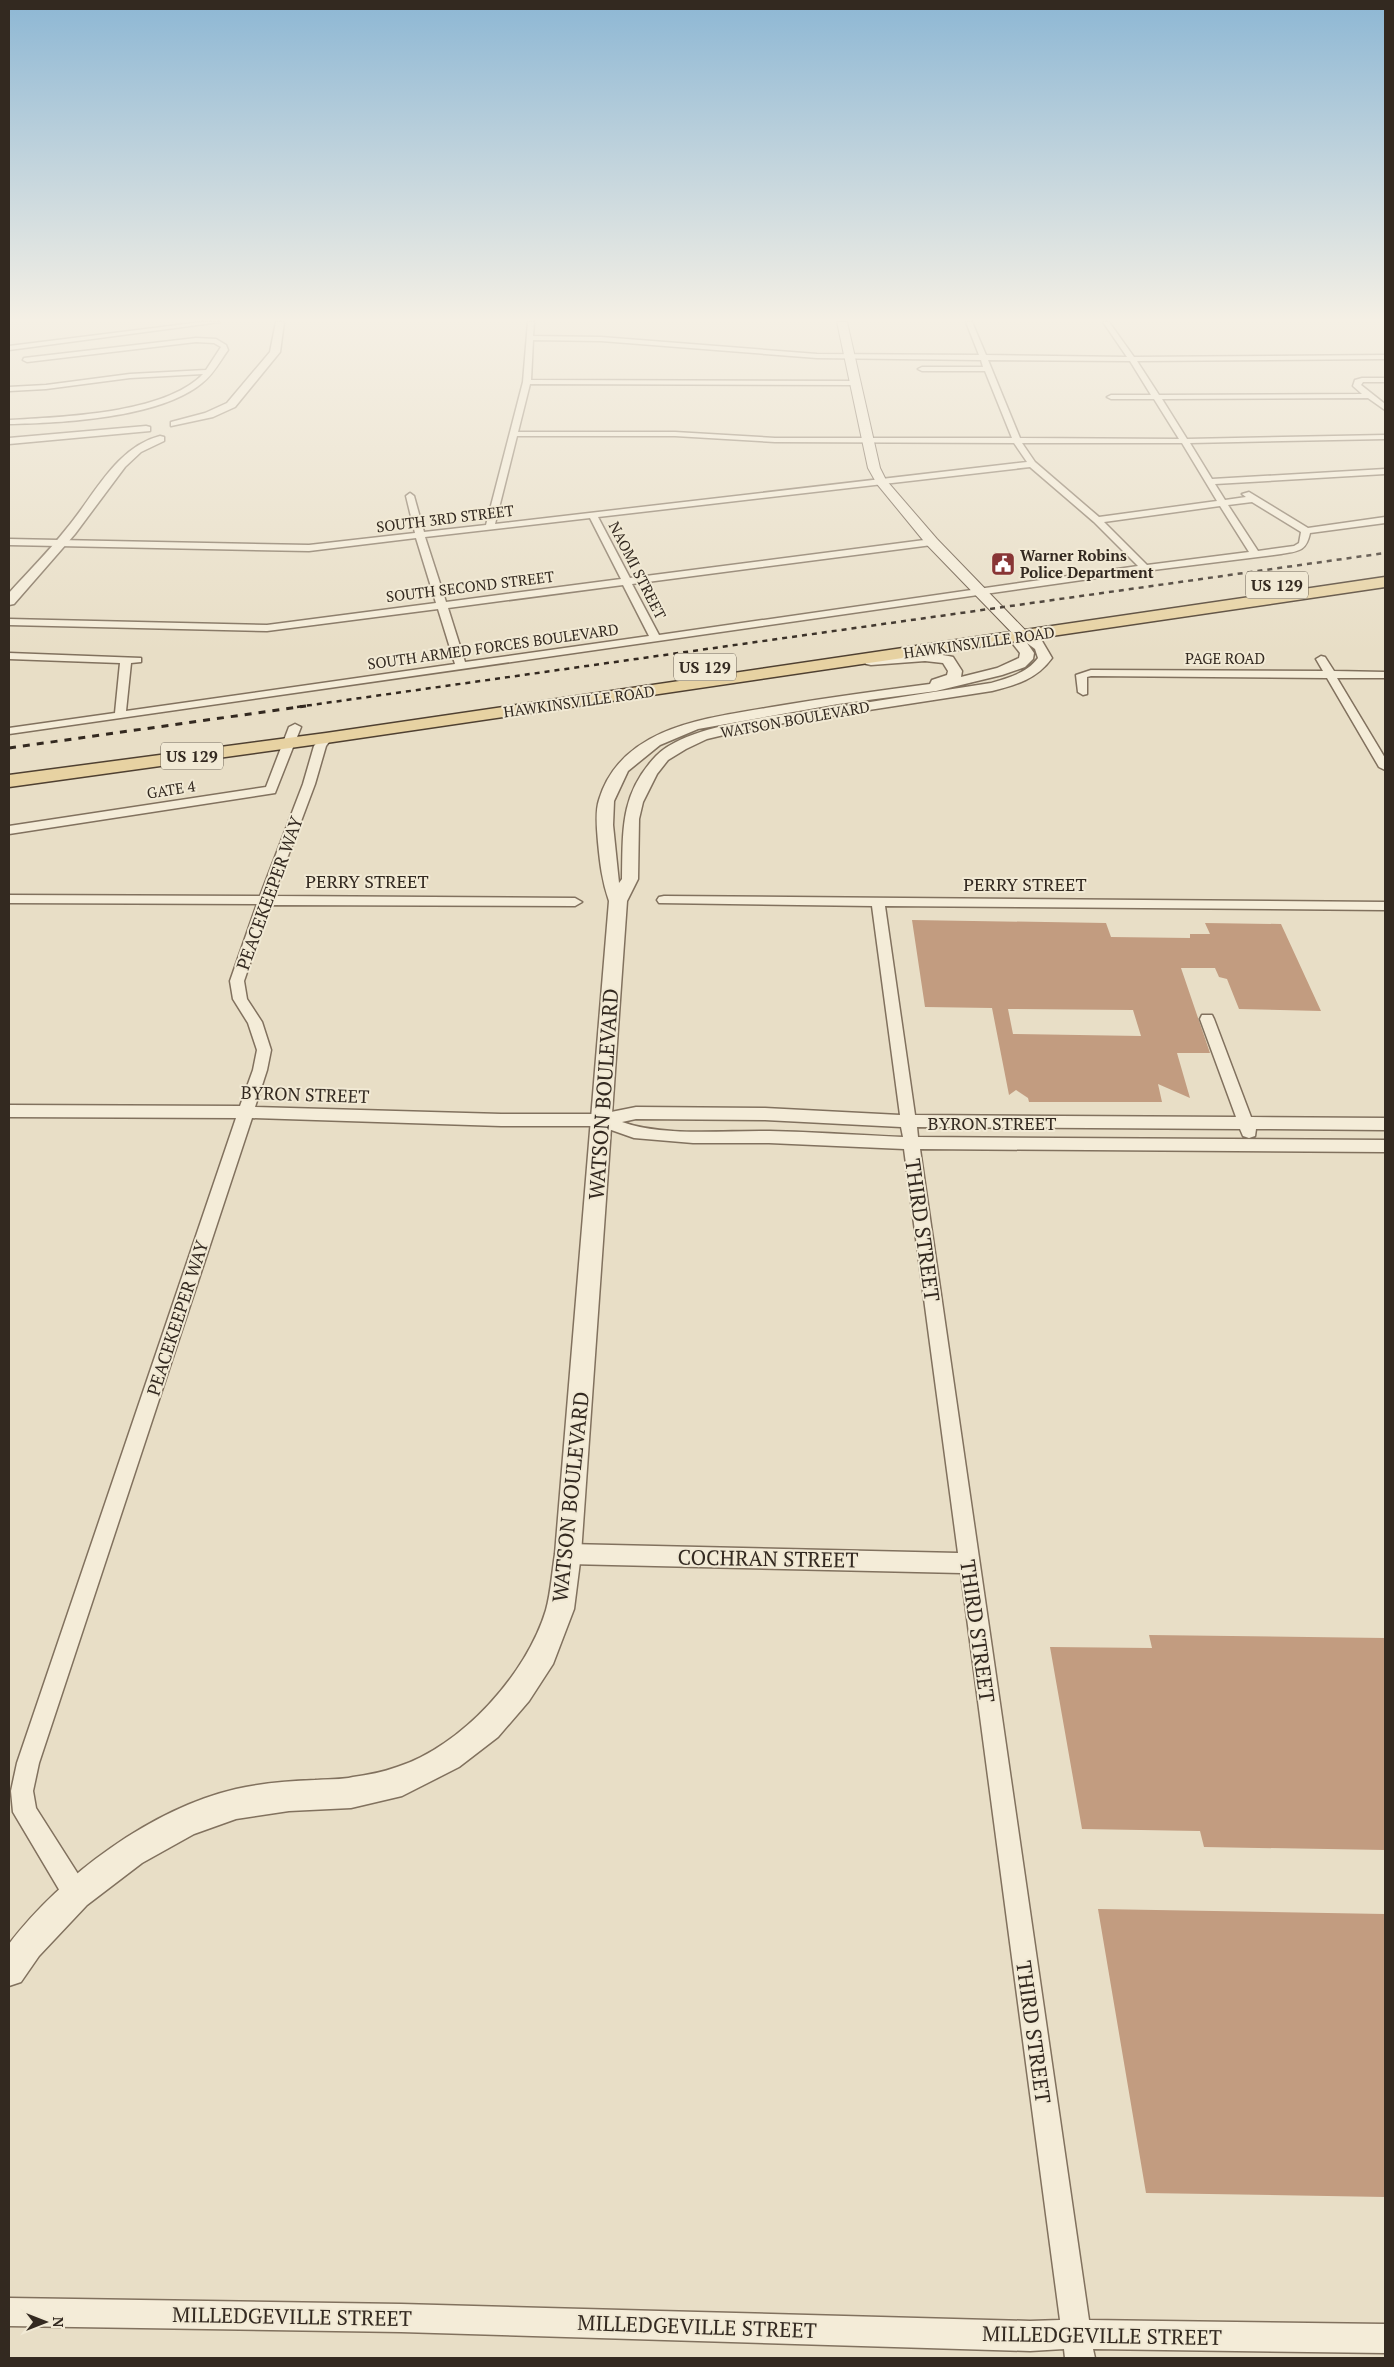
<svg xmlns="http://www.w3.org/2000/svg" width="1394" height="2367" font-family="'PT Serif',serif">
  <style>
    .building { fill: #c29c80; fill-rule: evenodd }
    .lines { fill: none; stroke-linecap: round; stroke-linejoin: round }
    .minor-casing { stroke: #81715e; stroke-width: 3 }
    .tertiary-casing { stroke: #81715e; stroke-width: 3 }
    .secondary-casing { stroke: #635241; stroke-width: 2 }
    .primary-casing { stroke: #4f4031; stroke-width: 3 }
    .minor { fill: #f4ecd8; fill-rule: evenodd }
    .tertiary { fill: #f4ecd8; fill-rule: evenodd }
    .secondary { fill: #f4ecd8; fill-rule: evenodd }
    .primary { fill: #e7d2a2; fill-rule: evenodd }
    .rail-far1 { stroke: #332920; stroke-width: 2.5; stroke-dasharray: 5 5; stroke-linecap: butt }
    .rail { stroke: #332920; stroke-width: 3; stroke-dasharray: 7 7; stroke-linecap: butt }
    .labels { text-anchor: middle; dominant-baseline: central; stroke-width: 4; stroke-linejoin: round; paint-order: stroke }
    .far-street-label { font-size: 15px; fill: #332920; stroke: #f1e9d4 }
    .far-poi-label { font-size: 15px; font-weight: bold; fill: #332920; stroke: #f1e9d4; text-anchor: start }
    .shield { fill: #f1e9d4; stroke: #6c6356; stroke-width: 1 }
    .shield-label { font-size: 16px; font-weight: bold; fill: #332920 }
    .street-label { font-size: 18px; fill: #332920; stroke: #f1e9d4 }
    .near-street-label { font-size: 21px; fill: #332920; stroke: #f1e9d4 }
  </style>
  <rect width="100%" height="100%" fill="#e8dec6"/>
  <!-- building -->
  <path class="building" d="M 912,920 L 1106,923 L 1111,937 L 1190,938 L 1190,934 L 1210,934 L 1205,923 L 1281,924 L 1321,1011 L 1239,1009 L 1227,979 L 1219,977 L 1215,968 L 1181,968 L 1210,1053 L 1177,1053 L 1190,1098 L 1158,1084 L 1162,1102 L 1029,1102 L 1028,1098 L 1016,1090 L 1009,1095 L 992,1008 L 925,1007 ZM 1008,1009 L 1133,1010 L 1141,1036 L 1013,1034 Z
    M 1149,1635 L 1385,1638 L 1385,1850 L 1204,1847 L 1200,1831 L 1082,1829 L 1050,1647 L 1152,1648 Z
    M 1098,1909 L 1385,1914 L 1385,2197 L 1146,2193 Z"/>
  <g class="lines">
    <defs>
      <path id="minor" d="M 202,322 L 220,322 L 9,350 L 9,346 Z
        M 528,322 L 534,322 L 533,336 L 601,337 L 817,354 L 979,355 L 966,322 L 972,322 L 986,355 L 1127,357 L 1103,322 L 1109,322 L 1134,357 L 1385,355 L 1385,359 L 1137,361 L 1159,395 L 1362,394 L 1353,386 L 1355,380 L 1362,378 L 1385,378 L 1385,382 L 1363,382 L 1361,385 L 1385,404 L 1385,410 L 1368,398 L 1162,399 L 1187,439 L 1385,435 L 1385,439 L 1190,443 L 1212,479 L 1385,469 L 1385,474 L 1215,484 L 1225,500 L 1246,497 L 1242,494 L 1249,492 L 1308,528 L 1385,517 L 1385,523 L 1310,533 C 1306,552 1298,551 1281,554 L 1145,571 L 9,734 L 9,728 L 115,713 L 120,663 L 9,659 L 9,653 L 141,658 L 141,662 L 131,663 L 126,711 L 455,664 L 438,609 L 267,631 L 9,625 L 9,619 L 267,625 L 436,603 L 416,538 L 309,551 L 9,545 L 9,539 L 309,545 L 415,533 L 406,496 L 410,493 L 414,496 L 424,532 L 486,525 L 523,382 ZM 533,340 L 601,341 L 817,358 L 981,360 L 983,367 L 922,367 L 918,369 L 922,371 L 985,371 L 1012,438 L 775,438 L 675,432 L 518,432 L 530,384 L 855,385 L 859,383 L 855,381 L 531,380 ZM 988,360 L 1130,361 L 1151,395 L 1111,395 L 1107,397 L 1111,399 L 1154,399 L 1179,439 L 1020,438 ZM 517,436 L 675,436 L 775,442 L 1014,443 L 1027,462 L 495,524 ZM 1022,443 L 1182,443 L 1217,501 L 1099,517 L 1035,462 ZM 1030,467 L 1094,522 L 1138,566 L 659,635 L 632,584 L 932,545 L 937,542 L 932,539 L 630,578 L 598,517 ZM 1252,502 L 1301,532 L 1299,543 L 1294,546 L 1258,551 L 1228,505 ZM 1220,506 L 1249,552 L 1147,565 L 1104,522 ZM 590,518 L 621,579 L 446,602 L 425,537 ZM 623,585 L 649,636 L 465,662 L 448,608 Z
        M 196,338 L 216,339 L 226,345 L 228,350 C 220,361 213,375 202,383 C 160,418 62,423 9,424 L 9,420 C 61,417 165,414 203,374 L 130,378 L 46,389 L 9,391 L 9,387 L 46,385 L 130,374 L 206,370 L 221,347 L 214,343 L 196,342 L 27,362 L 23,360 L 24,358 Z
        M 1321,656 L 1325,657 L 1334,671 L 1385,672 L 1385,678 L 1337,678 L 1385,758 L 1385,770 L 1379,767 L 1327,678 L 1091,676 L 1087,677 L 1087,694 L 1083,695 L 1078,692 L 1076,675 L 1091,670 L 1323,671 L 1316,659 Z
        M 295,724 L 301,727 L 275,793 L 9,834 L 9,826 L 266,787 L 289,727 Z
        M 326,735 L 332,738 L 326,746 L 315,784 L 273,896 L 575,898 L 582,902 L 575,906 L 270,905 L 244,981 L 247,999 L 262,1022 L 271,1050 L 267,1070 L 255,1107 L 501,1114 L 601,1114 L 636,1107 L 765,1108 L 900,1115 L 872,906 L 659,903 L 657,900 L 659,897 L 664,896 L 1385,902 L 1385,910 L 885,906 L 915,1115 L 1236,1117 L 1200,1019 L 1202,1015 L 1212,1015 L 1214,1019 L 1251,1117 L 1385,1118 L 1385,1130 L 1256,1129 L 1255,1136 L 1249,1138 L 1243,1136 L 1240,1129 L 917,1127 L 918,1137 L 1385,1140 L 1385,1152 L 920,1149 L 1089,2320 L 1385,2324 L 1385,2353 L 1093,2349 L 1095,2358 L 1065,2358 L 1064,2349 L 1030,2351 L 401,2332 L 9,2326 L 9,2298 L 401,2304 L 1030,2321 L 1060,2320 L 961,1573 L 568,1564 L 561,1561 L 558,1554 L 561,1547 L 568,1544 L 958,1553 L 904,1149 L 769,1143 L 693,1143 L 634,1138 L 600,1126 L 501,1126 L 252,1118 L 39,1763 L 33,1791 L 36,1808 L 85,1885 L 88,1894 L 85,1903 L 76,1906 L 67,1903 L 13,1812 L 11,1791 L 17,1763 L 236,1118 L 9,1117 L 9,1105 L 240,1106 L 253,1070 L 257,1050 L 248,1023 L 233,999 L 230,981 L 257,904 L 9,903 L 9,895 L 260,896 L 303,784 L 314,746 L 322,736 ZM 636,1119 L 765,1120 L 901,1127 L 903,1137 C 858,1135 814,1132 770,1131 C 725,1130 664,1137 622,1122 Z"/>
      <path id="tertiary" d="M 276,322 L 284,322 L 280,352 L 235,407 L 213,417 L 171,426 L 171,422 L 205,413 L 227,403 L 270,352 Z
        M 146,426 L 150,427 L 150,431 L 9,444 L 9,438 Z
        M 160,436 L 164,437 L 164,441 L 141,452 L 125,467 L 75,534 L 14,604 L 9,605 L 9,593 C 28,572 49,551 67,528 C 94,496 116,447 160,436 Z
        M 1023,632 L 1042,641 L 1052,658 C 1037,679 1016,685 992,691 L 753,728 L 707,739 L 686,749 L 668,760 L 657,774 L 643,802 L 639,819 L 638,879 L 627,901 L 581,1554 L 574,1609 L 553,1664 L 529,1701 L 498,1737 L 459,1767 L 402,1796 L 351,1808 L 289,1811 L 236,1819 L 194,1834 L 142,1863 L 87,1905 L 39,1956 L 21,1982 L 9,1986 L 9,1944 C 62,1875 151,1809 236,1789 C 262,1783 289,1781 315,1780 C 328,1779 341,1780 353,1777 C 368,1775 383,1772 397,1767 C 461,1747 527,1674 546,1610 C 551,1592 552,1572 555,1554 L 609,901 C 602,881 600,863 598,842 C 597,829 595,812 599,800 C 621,726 708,718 772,707 C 825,698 877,691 930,684 L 932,680 L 947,675 L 948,671 L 943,663 L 925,661 L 871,665 L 866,664 L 864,661 L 866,658 C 891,652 928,651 953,657 L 962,671 L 961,677 L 997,668 L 1019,658 L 1020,653 L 1013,644 L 1018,633 ZM 1027,643 L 1035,649 L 1038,658 C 1027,673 1008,678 991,683 C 942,691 893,698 845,706 C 798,713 688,722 656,756 C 620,794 623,830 622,879 L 619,883 L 613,825 L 614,801 L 628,771 L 660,745 L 698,729 L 838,704 L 936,691 L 1002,675 L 1025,667 L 1033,659 L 1034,653 Z"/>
      <path id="secondary" d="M 837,322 L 847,322 L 880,468 L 886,480 L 937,539 L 1028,633 L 1030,636 L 1028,639 L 1018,639 L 927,545 L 877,484 L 868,468 Z"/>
      <path id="primary" d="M 1385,577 L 1385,587 L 326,743 L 9,787 L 9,775 L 326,733 Z"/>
    </defs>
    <!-- minor casing -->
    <use href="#minor" class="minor-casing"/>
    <!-- tertiary casing -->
    <use href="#tertiary" class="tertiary-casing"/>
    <!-- secondary casing -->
    <use href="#secondary" class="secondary-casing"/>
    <!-- primary casing -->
    <use href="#primary" class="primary-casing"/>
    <!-- minor -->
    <use href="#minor" class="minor"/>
    <!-- tertiary -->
    <use href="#tertiary" class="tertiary"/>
    <!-- secondary -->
    <use href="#secondary" class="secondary"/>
    <!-- primary -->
    <use href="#primary" class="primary"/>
    <!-- rail-far1 -->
    <path class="rail-far1" d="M 297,707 L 1385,553"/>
    <!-- rail -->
    <path class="rail" d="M 9,748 L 306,706"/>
  </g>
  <!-- sky -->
  <linearGradient id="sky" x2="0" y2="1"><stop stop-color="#8db7d4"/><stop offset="0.49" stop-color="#f5f0e5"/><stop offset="1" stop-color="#f5f0e5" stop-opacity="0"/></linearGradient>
  <rect width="1394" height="653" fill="url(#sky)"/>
  <!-- icons -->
  <defs>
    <symbol id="civic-square" viewBox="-11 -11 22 22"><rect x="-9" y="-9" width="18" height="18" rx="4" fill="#883535" stroke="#f1e9d4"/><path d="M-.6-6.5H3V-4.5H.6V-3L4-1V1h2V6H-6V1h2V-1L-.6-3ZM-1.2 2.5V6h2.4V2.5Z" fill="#fff"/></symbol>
  </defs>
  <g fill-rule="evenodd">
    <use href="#civic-square" x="989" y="550" width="28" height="28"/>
  </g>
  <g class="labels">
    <!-- far-street labels -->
    <g class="far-street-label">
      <text transform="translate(445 518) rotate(-7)">SOUTH 3RD STREET</text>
      <text transform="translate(638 570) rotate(63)">NAOMI STREET</text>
      <text transform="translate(470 586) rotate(-7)">SOUTH SECOND STREET</text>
      <text transform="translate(979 642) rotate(-8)">HAWKINSVILLE ROAD</text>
      <text transform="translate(493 646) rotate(-8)">SOUTH ARMED FORCES BOULEVARD</text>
      <text x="1225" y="658">PAGE ROAD</text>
      <text transform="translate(579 701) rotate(-8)">HAWKINSVILLE ROAD</text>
      <text transform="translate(795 719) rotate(-10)">WATSON BOULEVARD</text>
      <text transform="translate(171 789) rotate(-9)">GATE 4</text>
    </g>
    <!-- far-poi labels -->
    <g class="far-poi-label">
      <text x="1020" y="555">Warner Robins<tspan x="1020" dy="17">Police Department</tspan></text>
    </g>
    <!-- shield labels -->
    <g class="shield">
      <rect x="1246" y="571.5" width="62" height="27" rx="4"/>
      <rect x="674" y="653.5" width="62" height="27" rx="4"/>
      <rect x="161" y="742.5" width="62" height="27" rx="4"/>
    </g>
    <g class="shield-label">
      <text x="1277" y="585">US 129</text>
      <text x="705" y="667">US 129</text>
      <text x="192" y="756">US 129</text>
    </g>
    <!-- street labels -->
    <g class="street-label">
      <text x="367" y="881">PERRY STREET</text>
      <text x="1025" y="884">PERRY STREET</text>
      <text transform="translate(269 893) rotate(-70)">PEACEKEEPER WAY</text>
      <text transform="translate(305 1094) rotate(2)">BYRON STREET</text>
      <text x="992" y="1123">BYRON STREET</text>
      <text transform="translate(177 1318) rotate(-72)">PEACEKEEPER WAY</text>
    </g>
    <!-- near-street labels -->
    <g class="near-street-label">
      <text transform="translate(603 1094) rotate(-86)">WATSON BOULEVARD</text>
      <text transform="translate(923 1230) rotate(82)">THIRD STREET</text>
      <text transform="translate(570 1497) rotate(-84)">WATSON BOULEVARD</text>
      <text transform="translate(768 1558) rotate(1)">COCHRAN STREET</text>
      <text transform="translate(978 1631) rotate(82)">THIRD STREET</text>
      <text transform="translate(1034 2032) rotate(82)">THIRD STREET</text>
      <text transform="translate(292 2316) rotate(1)">MILLEDGEVILLE STREET</text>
      <text transform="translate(697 2326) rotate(2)">MILLEDGEVILLE STREET</text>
      <text transform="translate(1102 2335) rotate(1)">MILLEDGEVILLE STREET</text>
    </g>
  </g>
  <!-- border -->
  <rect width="1394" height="2367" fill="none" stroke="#332920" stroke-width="20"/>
  <!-- north arrow -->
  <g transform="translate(45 2322) rotate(90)" stroke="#f1e9d4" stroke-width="4" paint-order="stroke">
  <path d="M0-4L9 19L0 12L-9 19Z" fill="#332920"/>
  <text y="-8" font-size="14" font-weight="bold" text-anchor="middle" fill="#332920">N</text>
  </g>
</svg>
